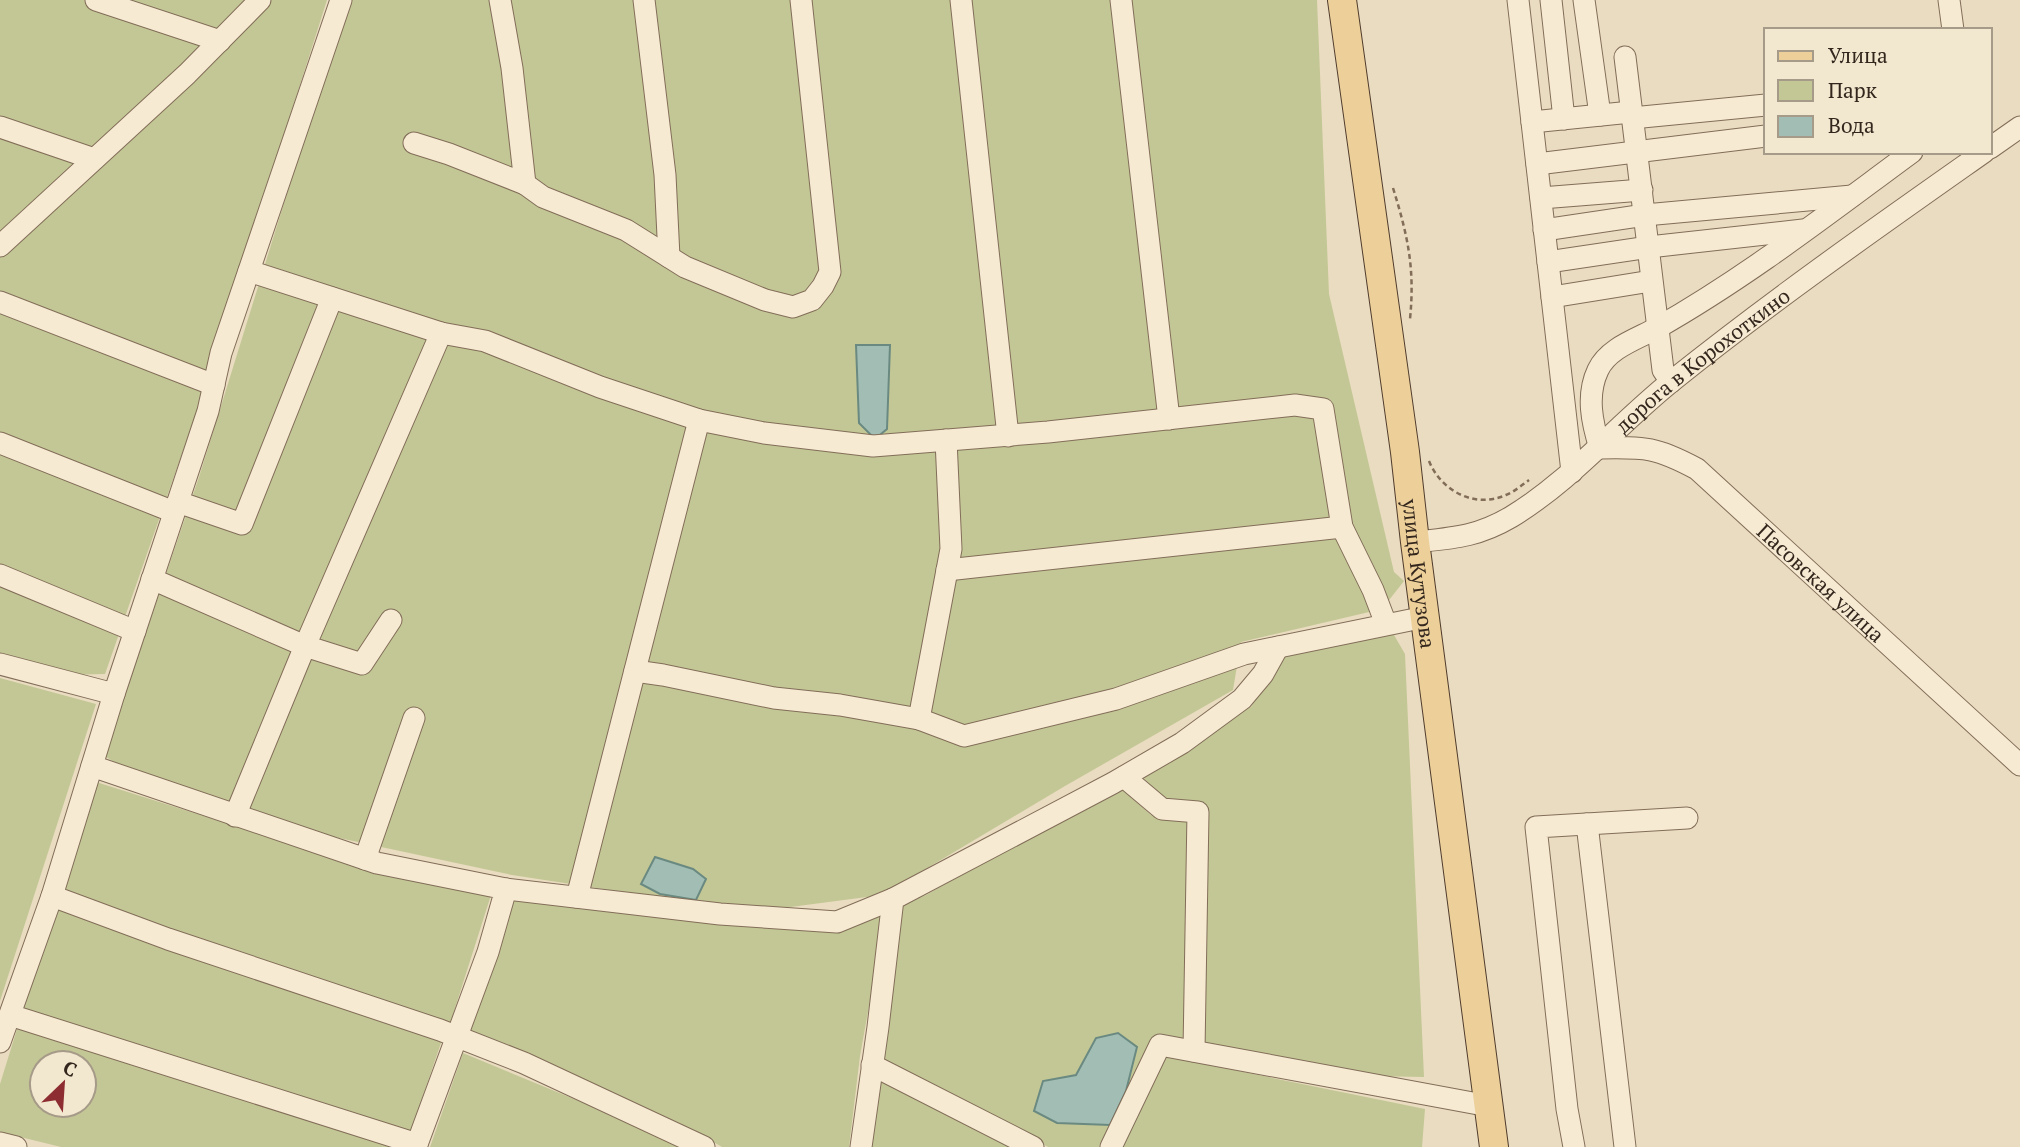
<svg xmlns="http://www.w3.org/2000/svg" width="2020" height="1147" font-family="'PT Serif',serif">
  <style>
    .green { fill: #c3c795; fill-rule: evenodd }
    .water { fill: #a2bdb4; stroke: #6a8a81; stroke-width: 2 }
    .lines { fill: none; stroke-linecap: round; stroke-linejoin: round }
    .minor-casing { stroke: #826d59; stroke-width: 23 }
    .major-casing { stroke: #503c2d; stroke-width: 30 }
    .path { stroke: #826d59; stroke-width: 2.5; stroke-dasharray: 5 3.5; stroke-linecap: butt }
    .minor { stroke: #f6ead2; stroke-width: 21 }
    .major { stroke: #eccf99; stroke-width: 28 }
    .labels { text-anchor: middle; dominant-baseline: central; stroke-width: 6; stroke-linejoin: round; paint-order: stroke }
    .street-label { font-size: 21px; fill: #33261d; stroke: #f2e7cf }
  </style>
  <rect width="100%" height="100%" fill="#eadcc0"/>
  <!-- green -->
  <path class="green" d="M 0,0 L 327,0 L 192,425 L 105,674 L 59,675 L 0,659 Z
    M 347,0 L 1317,0 L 1329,294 L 1394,572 L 1404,581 L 1382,609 L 1241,642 L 1233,690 L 1065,786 L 882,895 L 753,912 L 512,875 L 339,838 L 163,790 L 104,756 L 199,477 Z
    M 1390,628 L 1405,654 L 1424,1077 L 1369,1076 L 1204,1044 L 1205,808 C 1173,805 1164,804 1143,777 L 1252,706 L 1263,658 Z
    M 0,678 L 96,704 L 0,1001 Z
    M 93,781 L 371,869 L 492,892 L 449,1027 L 172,933 L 59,887 Z
    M 1121,788 L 1151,815 L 1190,822 L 1187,1040 L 1157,1035 L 1105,1147 L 1048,1147 L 961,1100 L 876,1059 L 901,904 L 926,895 L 1056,821 Z
    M 514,897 L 616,912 L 886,912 L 860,1056 L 849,1147 L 722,1147 L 698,1133 L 470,1032 Z
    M 54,904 L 443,1037 L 410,1134 L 23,1010 Z
    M 18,1026 L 394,1147 L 61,1147 L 0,1132 L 0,1084 ZM 42,1063 L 84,1063 L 84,1105 L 42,1105 Z
    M 463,1053 L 591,1106 L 678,1147 L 430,1147 Z
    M 1165,1056 L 1425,1109 L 1422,1147 L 1121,1147 Z
    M 877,1075 L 1019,1147 L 867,1147 Z"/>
  <!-- water -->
  <path class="water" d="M 856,345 L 890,345 L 887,429 L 875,439 L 859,423 Z
    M 655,857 L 693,869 L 706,879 L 696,900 L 660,894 L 641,884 Z
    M 1118,1033 L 1137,1047 L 1126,1091 L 1110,1125 L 1057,1123 L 1034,1111 L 1043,1081 L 1076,1075 L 1096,1038 Z"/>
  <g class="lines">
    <defs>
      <g id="minor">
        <path d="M 96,0 L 220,41"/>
        <path d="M 644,0 L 665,175 L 669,257"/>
        <path d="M 961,0 L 1008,436"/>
        <path d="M 1121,0 L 1169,419"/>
        <path d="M 1518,0 L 1572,472"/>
        <path d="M 1551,0 L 1564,119"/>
        <path d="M 1584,0 L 1600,115"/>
        <path d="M 1949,0 L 1953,30"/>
        <path d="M 1625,57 L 1663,370 L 1671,382"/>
        <path d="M 1632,118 L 1766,105"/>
        <path d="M 1532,122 L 1631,112"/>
        <path d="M 0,127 L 94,159"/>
        <path d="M 414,143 L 449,154 L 525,184 L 512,68 L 500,0"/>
        <path d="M 1990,148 L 2020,127"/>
        <path id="s1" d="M 1912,152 C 1829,213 1747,277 1657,328 C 1637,339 1608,348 1598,370 C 1586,395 1592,423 1600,448 C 1646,447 1656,447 1697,469 L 2020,765"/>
        <path d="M 1537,164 L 1766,136"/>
        <path d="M 525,184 L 543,197 L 626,230 L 685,267 L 765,300 L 793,307 L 812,300 L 823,286 L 830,272 L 801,0"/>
        <path d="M 1541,198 L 1642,190"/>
        <path d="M 1544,230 L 1645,215 L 1852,196"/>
        <path d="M 0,246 L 187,74 L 260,0"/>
        <path d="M 1548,262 L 1649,247 L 1803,230"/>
        <path d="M 249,271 L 441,333 L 485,341 L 600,387 L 699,420"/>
        <path d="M 1552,297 L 1651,281"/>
        <path d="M 0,302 L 214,385"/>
        <path d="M 946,440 L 951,549 L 919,719 L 964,736 L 1116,699 L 1244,654 L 1425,617"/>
        <path d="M 0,443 L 174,512"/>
        <path d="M 178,502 L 242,524 L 332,298"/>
        <path id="s2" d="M 1415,542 C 1453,538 1477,537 1511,517 C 1572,480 1617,425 1672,381 C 1773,300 1879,226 1984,152"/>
        <path d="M 947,570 L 1342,527"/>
        <path d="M 0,575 L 135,631"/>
        <path d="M 152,579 L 305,646 L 235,816"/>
        <path d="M 391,620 L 362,664 L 305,646 L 441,333"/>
        <path d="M 0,664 L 114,694 L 208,411 L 221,353 L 341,0"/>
        <path d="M 635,671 L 663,675 L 774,698 L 840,705 L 919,719"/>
        <path d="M 114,694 L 52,896 L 168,939 L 440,1030 L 524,1063 L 704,1147"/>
        <path d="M 92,766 L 377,863 L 506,889 L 488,952 L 416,1147"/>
        <path d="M 1124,777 L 1162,809 L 1198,812 L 1194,1051"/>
        <path d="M 1587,824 L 1625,1147"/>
        <path d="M 365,859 L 414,718"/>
        <path d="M 506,889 L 720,914 L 837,922 L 893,899"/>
        <path d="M 577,897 L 699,420 L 764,433 L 873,446 L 1048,432 L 1295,405 L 1323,409 L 1342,527 L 1373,590 L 1386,624"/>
        <path d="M 10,1015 L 417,1144"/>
        <path d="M 0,1042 L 52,896"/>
        <path d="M 872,1065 L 1033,1147"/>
        <path d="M 0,1143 L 16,1147"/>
        <path d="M 861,1147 L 878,1027 L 893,899 L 1113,783 L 1182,743 L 1242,699 L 1263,674 L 1278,647"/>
        <path d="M 1111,1147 L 1160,1045 L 1489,1106"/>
        <path d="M 1574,1147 L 1567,1109 L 1536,827 L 1687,818"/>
      </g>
      <g id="major">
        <path id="s3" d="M 1342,0 L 1405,452 L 1415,542 L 1494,1147"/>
      </g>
    </defs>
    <!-- minor casing -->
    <use href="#minor" class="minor-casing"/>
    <!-- major casing -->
    <use href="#major" class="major-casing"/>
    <!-- path -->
    <path class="path" d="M 1393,188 C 1408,236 1415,269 1410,319
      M 1429,461 C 1441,491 1475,509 1506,495 C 1514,492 1522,485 1529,480"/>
    <!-- minor -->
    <use href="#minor" class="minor"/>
    <!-- major -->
    <use href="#major" class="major"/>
  </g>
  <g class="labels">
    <!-- street labels -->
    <g class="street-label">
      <text stroke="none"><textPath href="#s2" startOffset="348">дорога в Корохоткино</textPath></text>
      <text stroke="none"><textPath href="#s3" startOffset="579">улица Кутузова</textPath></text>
      <text stroke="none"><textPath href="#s1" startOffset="733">Пасовская улица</textPath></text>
    </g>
  </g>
  <!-- legend -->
  <rect x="1764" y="28" width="228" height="126" fill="#f2e7cf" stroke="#a69a88" stroke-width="2"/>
  <rect x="1778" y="51" width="35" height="10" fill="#eccf99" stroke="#a69a88" stroke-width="2"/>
  <text x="1828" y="63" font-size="21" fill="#33261d">Улица</text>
  <rect x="1778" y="80" width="35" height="21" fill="#c3c795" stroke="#a69a88" stroke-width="2"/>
  <text x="1828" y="98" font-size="21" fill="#33261d">Парк</text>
  <rect x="1778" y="116" width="35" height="21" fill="#a2bdb4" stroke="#a69a88" stroke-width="2"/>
  <text x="1828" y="133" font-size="21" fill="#33261d">Вода</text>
  <!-- north arrow -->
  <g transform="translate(63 1084) rotate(25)"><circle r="33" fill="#f2e7cf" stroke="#a69a88" stroke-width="2"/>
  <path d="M0-5L12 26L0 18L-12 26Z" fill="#8d2d31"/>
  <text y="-10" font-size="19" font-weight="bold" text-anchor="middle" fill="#33261d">С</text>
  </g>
</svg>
